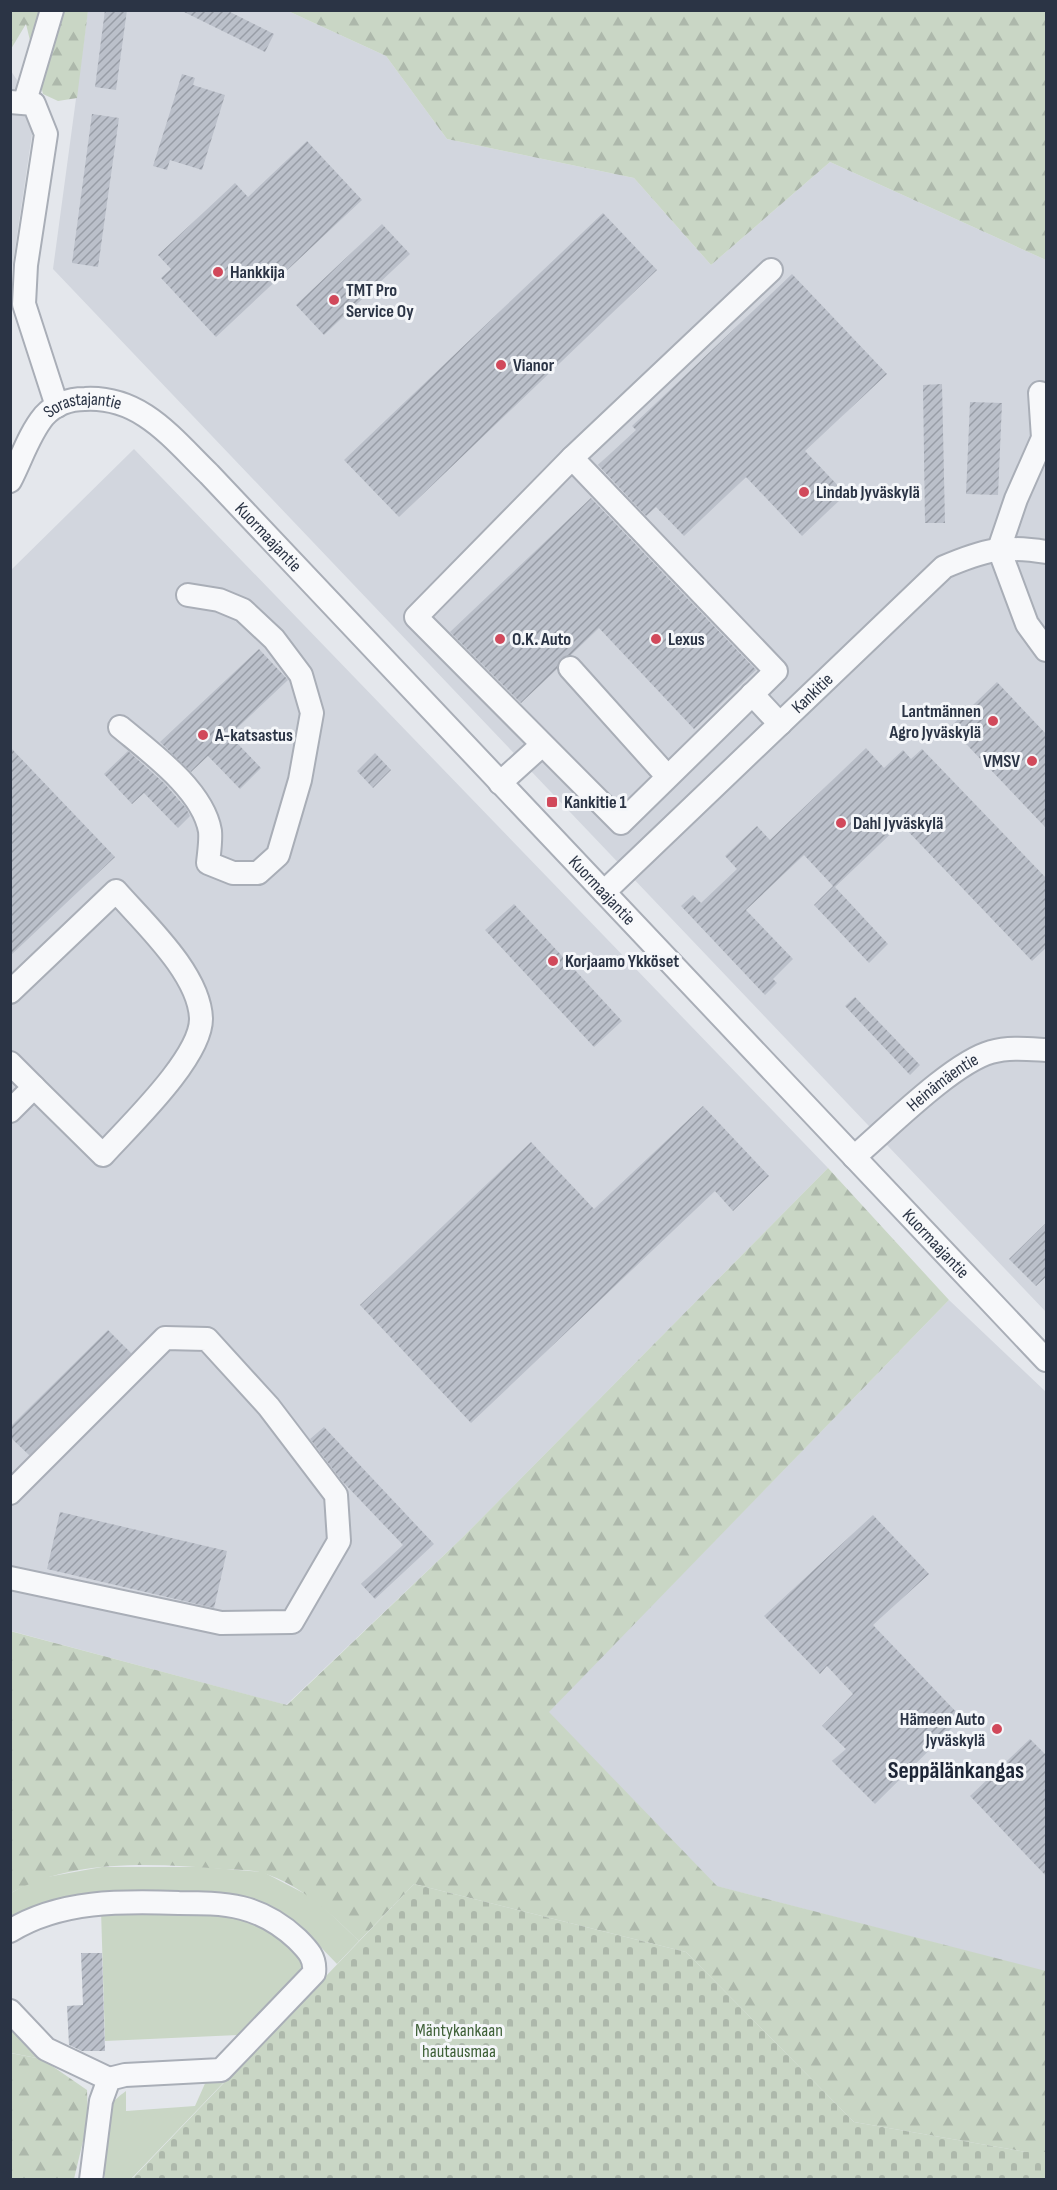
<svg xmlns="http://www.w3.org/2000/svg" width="1057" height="2190" font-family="'Sofia Sans Condensed',sans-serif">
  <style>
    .built { fill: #d2d6de }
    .green { fill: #c9d6c5 }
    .forest { fill: url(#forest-firs) }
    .cemetery { fill: url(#cemetery-stones) }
    .building { fill: url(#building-hatch) }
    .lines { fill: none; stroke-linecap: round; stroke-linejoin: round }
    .minor-casing { stroke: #a9aeb7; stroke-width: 26 }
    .minor { stroke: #f7f8fa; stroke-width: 22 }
    .poi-dot { fill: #d1495b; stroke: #f4f6f9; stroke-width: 2 }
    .labels { text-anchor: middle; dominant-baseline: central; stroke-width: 6; stroke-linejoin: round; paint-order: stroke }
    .poi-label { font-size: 18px; font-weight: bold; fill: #2b3445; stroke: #f4f6f9; text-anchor: start }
    .street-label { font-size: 18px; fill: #2b3445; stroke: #f4f6f9 }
    .park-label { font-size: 18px; fill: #3f6138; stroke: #f4f6f9 }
    .district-label { font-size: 24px; font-weight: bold; fill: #1d2536; stroke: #f4f6f9 }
  </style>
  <defs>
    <pattern id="forest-firs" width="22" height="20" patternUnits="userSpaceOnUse" patternTransform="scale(1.5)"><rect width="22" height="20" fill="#c9d6c5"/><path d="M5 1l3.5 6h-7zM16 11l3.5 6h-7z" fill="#adb8ab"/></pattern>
    <pattern id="cemetery-stones" width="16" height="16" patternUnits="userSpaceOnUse" patternTransform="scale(1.5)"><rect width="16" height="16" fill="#c9d6c5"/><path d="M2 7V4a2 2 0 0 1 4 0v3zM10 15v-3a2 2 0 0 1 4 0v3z" fill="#adb8ab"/></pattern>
    <pattern id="building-hatch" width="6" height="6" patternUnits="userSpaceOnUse" patternTransform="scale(1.5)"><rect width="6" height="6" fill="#bbc0ca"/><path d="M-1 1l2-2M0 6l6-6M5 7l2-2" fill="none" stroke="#989da6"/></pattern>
  </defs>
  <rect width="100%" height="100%" fill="#e4e7ec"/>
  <!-- built -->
  <path class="built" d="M 88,10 L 288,11 L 386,56 L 447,139 L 634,178 L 711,265 L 830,162 L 1046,260 L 1046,1312 L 53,269 Z
    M 11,71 L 17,80 L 16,97 L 33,128 L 11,276 Z
    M 134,449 L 828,1168 L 464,1536 L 286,1705 L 11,1631 L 10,571 Z
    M 949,1300 L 1046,1392 L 1046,1971 L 1043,1971 L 716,1886 L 548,1712 Z"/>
  <!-- green -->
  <path class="green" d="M 102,1867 L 202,1867 L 263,1872 L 315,1899 L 359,1941 L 337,1964 L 311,1937 L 288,1919 L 210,1897 L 11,1924 L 11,1893 L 36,1879 Z
    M 101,1910 C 152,1911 240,1902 282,1936 C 290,1943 297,1953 304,1961 L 302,1967 L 248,2030 L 238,2035 L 105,2041 Z
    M 10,2022 L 42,2059 L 11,2053 Z
    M 207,2079 L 227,2079 L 131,2179 L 105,2179 C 102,2164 105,2124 110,2108 C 113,2101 119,2096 126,2091 L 126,2111 L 195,2106 Z"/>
  <!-- forest -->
  <path class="forest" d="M 11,11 L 88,11 L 77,98 L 58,101 L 43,94 L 26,24 L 11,49 Z
    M 288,11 L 1046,11 L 1046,260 L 830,162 L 711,265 L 634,178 L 447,139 L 386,56 Z
    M 828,1168 L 949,1300 L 549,1712 L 717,1886 L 1046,1971 L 1046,2152 L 1026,2152 L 854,2122 L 686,1952 L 414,1884 L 359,1941 C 331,1914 302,1885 263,1873 C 251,1869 235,1870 222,1869 C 153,1863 72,1859 11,1893 L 10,1631 L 287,1705 L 464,1536 Z
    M 10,2053 L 42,2059 L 87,2090 L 88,2120 L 74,2179 L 11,2179 Z"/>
  <!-- cemetery -->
  <path class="cemetery" d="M 414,1884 L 686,1952 L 854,2122 L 1026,2152 L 1046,2152 L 1046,2180 L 131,2180 Z"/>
  <!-- building -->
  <path class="building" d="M 105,10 L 127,10 L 116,90 L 95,87 Z
    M 180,10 L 226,10 L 274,34 L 265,52 Z
    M 182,74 L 195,78 L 193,85 L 225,95 L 202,170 L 170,160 L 167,170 L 153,166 Z
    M 92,114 L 119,118 L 98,267 L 72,263 Z
    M 307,141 L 362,200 L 216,337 L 161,278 L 171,269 L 158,255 L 235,183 L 248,197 Z
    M 603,213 L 657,270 L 399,517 L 344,460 Z
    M 382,224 L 410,254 L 324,335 L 296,305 Z
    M 792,274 L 887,374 L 805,451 L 846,494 L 802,536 L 746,477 L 684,536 L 656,507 L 646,516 L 598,465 L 636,430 L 632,426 Z
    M 942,384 L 945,523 L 925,523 L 923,385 Z
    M 970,402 L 1002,403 L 998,495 L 966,494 Z
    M 591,498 L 756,670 L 694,729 L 599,628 L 571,655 L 561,658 L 557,669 L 521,703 L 450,632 Z
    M 259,649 L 288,680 L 234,731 L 242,739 L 237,743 L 261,768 L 240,789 L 208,756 L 191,772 L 160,742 Z
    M 997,682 L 1047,735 L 1047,829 L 950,727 Z
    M 10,747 L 115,857 L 10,956 Z
    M 866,748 L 884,768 L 903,750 L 911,759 L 922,749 L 1047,879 L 1047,947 L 1032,961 L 901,824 L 835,887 L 888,944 L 869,963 L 814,905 L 833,886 L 804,855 L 746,910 L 793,959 L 773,979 L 777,983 L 765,995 L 681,906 L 693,895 L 701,903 L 737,869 L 725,856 L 757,826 L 770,840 Z
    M 128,751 L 164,783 L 186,808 L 190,816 L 178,828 L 144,793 L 132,804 L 104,774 Z
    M 375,753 L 391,770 L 373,788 L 357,771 Z
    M 514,904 L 622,1021 L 594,1047 L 485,930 Z
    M 855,997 L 920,1065 L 910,1075 L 845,1006 Z
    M 703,1106 L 769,1176 L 733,1211 L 715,1191 L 471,1423 L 360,1305 L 531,1142 L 594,1209 Z
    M 1047,1222 L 1047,1276 L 1036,1286 L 1009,1259 Z
    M 108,1330 L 131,1353 L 29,1455 L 10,1437 L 10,1427 Z
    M 324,1427 L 434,1544 L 375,1599 L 361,1584 L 403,1545 L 342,1481 L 310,1439 Z
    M 60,1512 L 227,1551 L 214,1608 L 47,1569 Z
    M 873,1515 L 929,1574 L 873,1625 L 962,1718 L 875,1804 L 832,1761 L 846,1749 L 822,1726 L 853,1694 L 827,1666 L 820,1674 L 764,1616 Z
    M 1030,1739 L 1047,1756 L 1047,1877 L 970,1796 Z
    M 81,1953 L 102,1953 L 105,2051 L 82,2051 L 69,2045 L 67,2006 L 83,2005 Z"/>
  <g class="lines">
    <defs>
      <g id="minor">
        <path d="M 25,101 L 52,10"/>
        <path d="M 10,102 L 34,104 L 46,134 L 26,265 L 24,304 L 57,406"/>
        <path d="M 1040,393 L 1043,438 L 1016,499 L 999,549 L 1027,624 L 1046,650"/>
        <path d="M 572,458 L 776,671 L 621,823 L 416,617 Z"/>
        <path d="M 572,458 L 771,270"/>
        <path id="s1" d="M 10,481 C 21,460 29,434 44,416 C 55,404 70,399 85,399 C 141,396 172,438 209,474 L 1046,1360"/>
        <path d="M 570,668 L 667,776"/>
        <path d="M 752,694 L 780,724"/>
        <path d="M 120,727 C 150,752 203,790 210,831 C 211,841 209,853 208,863 L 233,873 L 258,873 L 278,855 L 300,780 L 312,713 L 301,675 L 274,639 L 243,610 L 219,600 L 188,595"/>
        <path d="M 500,783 L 542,745"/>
        <path id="s2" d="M 604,892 L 944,567 C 984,550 1003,545 1046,552"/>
        <path d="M 10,992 L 116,891 C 144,923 200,974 201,1019 C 201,1058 129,1126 103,1155 L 34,1087"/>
        <path d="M 10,1063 L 34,1087 L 10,1111"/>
        <path id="s3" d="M 854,1157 C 887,1129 952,1063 991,1052 C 1009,1047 1028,1049 1046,1050"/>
        <path d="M 10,1493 L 165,1338 L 207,1339 L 269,1407 L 336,1495 L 339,1541 L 292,1622 L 221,1623 L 10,1578"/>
        <path d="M 10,1931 C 60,1900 122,1901 179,1903 C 200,1903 222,1903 242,1908 C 262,1913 282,1925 297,1939 C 308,1950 316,1958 314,1973 L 221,2070 L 125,2075 L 109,2079 L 101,2101 L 91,2180"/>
        <path d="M 10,2011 L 46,2049 L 109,2079"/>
      </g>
    </defs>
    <!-- minor casing -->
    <use href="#minor" class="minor-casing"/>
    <!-- minor -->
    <use href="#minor" class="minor"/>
  </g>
  <!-- markers -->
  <g class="poi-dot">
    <circle cx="218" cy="272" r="6"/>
    <circle cx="334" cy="300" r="6"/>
    <circle cx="501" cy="365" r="6"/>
    <circle cx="804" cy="492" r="6"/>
    <circle cx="500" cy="639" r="6"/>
    <circle cx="656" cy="639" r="6"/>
    <circle cx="993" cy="721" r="6"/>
    <circle cx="203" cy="735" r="6"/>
    <circle cx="1032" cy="761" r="6"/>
    <rect x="546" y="796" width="12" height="12" rx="3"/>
    <circle cx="841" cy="823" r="6"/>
    <circle cx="553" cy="961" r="6"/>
    <circle cx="997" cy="1729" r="6"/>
  </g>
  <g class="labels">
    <!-- poi labels -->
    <g class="poi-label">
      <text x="230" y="272">Hankkija</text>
      <text x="346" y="290">TMT Pro<tspan x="346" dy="21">Service Oy</tspan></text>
      <text x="513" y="365">Vianor</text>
      <text x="816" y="492">Lindab Jyväskylä</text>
      <text x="512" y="639">O.K. Auto</text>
      <text x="668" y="639">Lexus</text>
      <text x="981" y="711" text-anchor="end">Lantmännen<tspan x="981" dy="21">Agro Jyväskylä</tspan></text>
      <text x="215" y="735">A-katsastus</text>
      <text x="1020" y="761" text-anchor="end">VMSV</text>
      <text x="564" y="802">Kankitie 1</text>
      <text x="853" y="823">Dahl Jyväskylä</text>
      <text x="565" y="961">Korjaamo Ykköset</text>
      <text x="985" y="1719" text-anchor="end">Hämeen Auto<tspan x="985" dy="21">Jyväskylä</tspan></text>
    </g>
    <!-- street labels -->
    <g class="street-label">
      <text stroke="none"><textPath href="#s1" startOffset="116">Sorastajantie</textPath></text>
      <text stroke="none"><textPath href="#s1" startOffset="356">Kuormaajantie</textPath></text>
      <text stroke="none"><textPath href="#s2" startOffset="288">Kankitie</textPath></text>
      <text stroke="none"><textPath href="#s1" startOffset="842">Kuormaajantie</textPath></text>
      <text stroke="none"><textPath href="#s3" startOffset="116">Heinämäentie</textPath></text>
      <text stroke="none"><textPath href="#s1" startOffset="1328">Kuormaajantie</textPath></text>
    </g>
    <!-- park labels -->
    <g class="park-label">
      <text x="459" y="2030">Mäntykankaan<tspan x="459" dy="21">hautausmaa</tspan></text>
    </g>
    <!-- district labels -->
    <g class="district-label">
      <text x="956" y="1770">Seppälänkangas</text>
    </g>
  </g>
  <!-- border -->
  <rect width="1057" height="2190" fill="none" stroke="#2b3445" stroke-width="24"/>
</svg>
